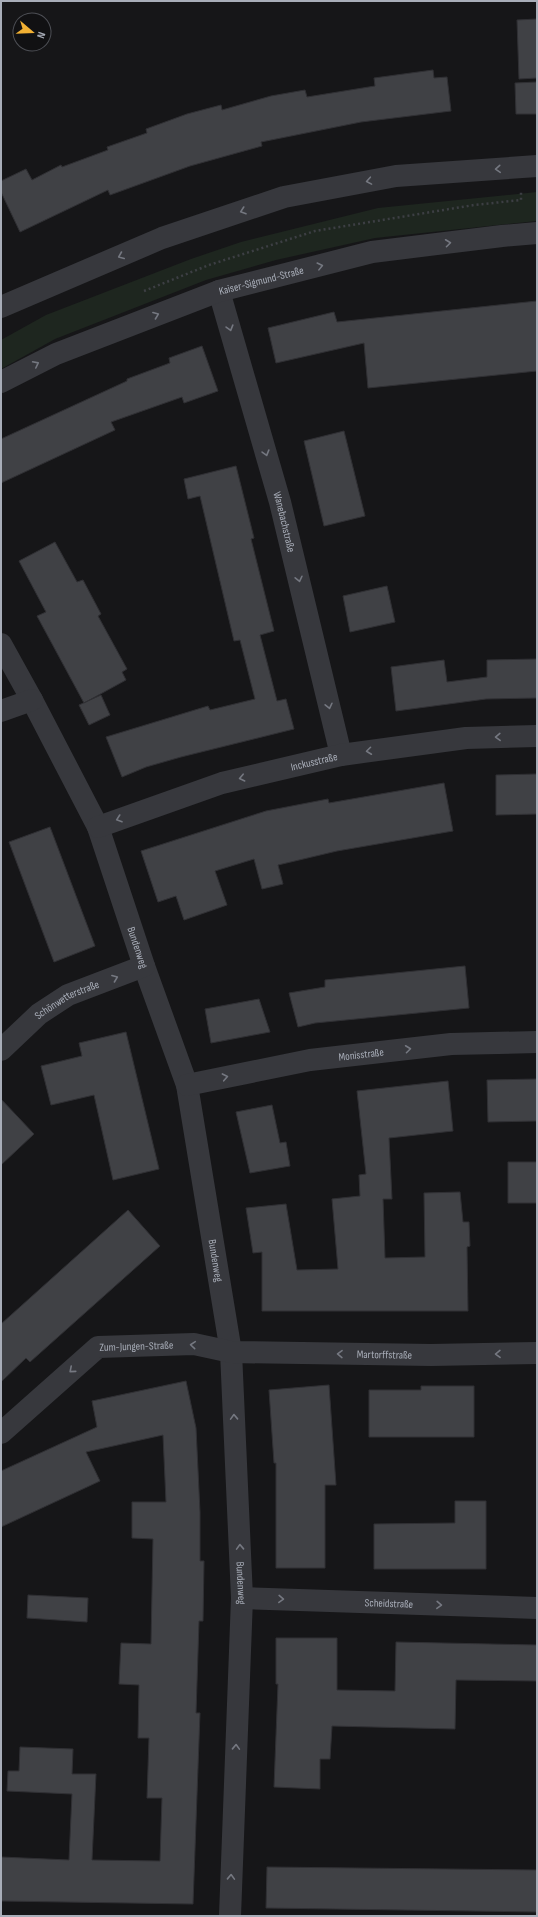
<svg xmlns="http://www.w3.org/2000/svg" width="538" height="1917" font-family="'Sofia Sans Condensed',sans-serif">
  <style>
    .green { fill: #1e261f }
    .building { fill: #404145; stroke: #303034 }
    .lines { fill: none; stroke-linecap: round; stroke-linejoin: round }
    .path { stroke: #3d3f44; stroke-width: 2.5; stroke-dasharray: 2 3; stroke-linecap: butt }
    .minor { stroke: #37383d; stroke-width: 22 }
    .oneway { stroke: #757881 }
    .labels { text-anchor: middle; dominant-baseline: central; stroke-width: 3; stroke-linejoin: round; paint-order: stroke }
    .street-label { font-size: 11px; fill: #a8adb8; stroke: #111113 }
  </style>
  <rect width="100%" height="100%" fill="#161618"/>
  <!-- green -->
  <path class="green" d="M 537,192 L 537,221 L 375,238 L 276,260 L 206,280 L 55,339 L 1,369 L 1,340 L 46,315 L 191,259 L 241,242 L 378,208 Z"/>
  <!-- building -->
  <path class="building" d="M 537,19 L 537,78 L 519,79 L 517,20 Z
    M 433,70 L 434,78 L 447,77 L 451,111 L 361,122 L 261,142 L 262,146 L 190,166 L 110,195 L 108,190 L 20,232 L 1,192 L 1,181 L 26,169 L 32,180 L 61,165 L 62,167 L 108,150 L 107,147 L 147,133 L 146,129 L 187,114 L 221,105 L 222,110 L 271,96 L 305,90 L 307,97 L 375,86 L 374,78 Z
    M 537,82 L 537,114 L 516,114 L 515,83 Z
    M 537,301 L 537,371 L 368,388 L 364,343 L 276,363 L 268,328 L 334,312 L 337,322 Z
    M 202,346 L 218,391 L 184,403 L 182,397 L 111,422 L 115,430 L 1,483 L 1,439 L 127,381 L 127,379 L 170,363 L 169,358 Z
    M 344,431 L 365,516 L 324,526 L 304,441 Z
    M 236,466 L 254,538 L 251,539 L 274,631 L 260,635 L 277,701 L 286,699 L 294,729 L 181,757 L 146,767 L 122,777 L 106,737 L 208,706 L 210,710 L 255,699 L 240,640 L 234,641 L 200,496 L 188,499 L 184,479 Z
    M 55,542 L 77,582 L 83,580 L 101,614 L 98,616 L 127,669 L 122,672 L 126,680 L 84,703 L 37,616 L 46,612 L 19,561 Z
    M 387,586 L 395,622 L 350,632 L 343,596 Z
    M 537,659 L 537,698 L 486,699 L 396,711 L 391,667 L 444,660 L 447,682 L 487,677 L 487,660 Z
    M 101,695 L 110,715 L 89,725 L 79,705 Z
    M 537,774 L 537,814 L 496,815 L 496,775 Z
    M 444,783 L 453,831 L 337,851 L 278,865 L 283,884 L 262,889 L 254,859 L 215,871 L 227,905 L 184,920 L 176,896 L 158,902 L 141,851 L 266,811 L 328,799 L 329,803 Z
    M 50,827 L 95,946 L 54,962 L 9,842 Z
    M 465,966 L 469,1008 L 315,1023 L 298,1027 L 289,993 L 325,987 L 325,980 Z
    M 259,999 L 270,1032 L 211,1043 L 205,1009 Z
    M 126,1032 L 159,1169 L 113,1180 L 94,1095 L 51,1105 L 41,1066 L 82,1056 L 79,1043 Z
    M 537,1079 L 537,1121 L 488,1122 L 487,1080 Z
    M 448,1081 L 453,1131 L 389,1138 L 392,1199 L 383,1199 L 385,1258 L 425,1257 L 424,1193 L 460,1192 L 463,1222 L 469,1222 L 470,1246 L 467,1247 L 468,1311 L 262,1311 L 262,1252 L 253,1253 L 246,1208 L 286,1204 L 297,1270 L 338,1269 L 332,1199 L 360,1196 L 359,1175 L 366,1174 L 357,1091 Z
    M 1,1099 L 34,1134 L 1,1165 Z
    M 272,1105 L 280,1143 L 286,1142 L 290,1166 L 250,1173 L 236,1112 Z
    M 508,1162 L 537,1162 L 537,1203 L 508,1203 Z
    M 128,1210 L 160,1246 L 30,1362 L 26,1358 L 1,1382 L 1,1324 Z
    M 186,1381 L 196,1428 L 200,1512 L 200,1561 L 204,1561 L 203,1621 L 199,1621 L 196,1713 L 200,1713 L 193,1904 L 1,1901 L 1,1857 L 69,1860 L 72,1794 L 7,1791 L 8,1771 L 19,1771 L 20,1747 L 73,1749 L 72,1774 L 96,1774 L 92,1860 L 160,1861 L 162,1798 L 147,1798 L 149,1738 L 138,1738 L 139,1685 L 119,1684 L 121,1643 L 151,1644 L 153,1539 L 132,1538 L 132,1502 L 166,1502 L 163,1435 L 86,1452 L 100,1481 L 1,1527 L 1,1471 L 97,1427 L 92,1401 Z
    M 329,1385 L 336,1485 L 325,1485 L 325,1568 L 276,1568 L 276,1463 L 274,1463 L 269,1390 Z
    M 421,1386 L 474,1386 L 474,1437 L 369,1437 L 369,1390 L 421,1390 Z
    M 455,1501 L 486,1501 L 486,1569 L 374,1569 L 374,1524 L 455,1523 Z
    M 28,1595 L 88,1598 L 87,1622 L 27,1618 Z
    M 276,1638 L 337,1638 L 337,1690 L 395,1691 L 396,1642 L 537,1645 L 537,1681 L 456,1680 L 455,1729 L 332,1726 L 330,1759 L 320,1759 L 320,1789 L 274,1787 L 278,1684 L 276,1684 Z
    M 267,1867 L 537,1870 L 537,1912 L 266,1908 Z"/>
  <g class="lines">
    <!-- path -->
    <path class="path" d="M 144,291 L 209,265 L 315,231 L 474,205 L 521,200 L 521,191"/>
    <!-- minor -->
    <g class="minor">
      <path id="s1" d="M 219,291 L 280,502 L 341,755"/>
      <path d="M 1,307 L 162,238 L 284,197 L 396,176 L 537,166"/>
      <path id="s2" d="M 1,382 L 56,354 L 219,291 L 372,252 L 502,236 L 537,233"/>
      <path id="s3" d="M 1,644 L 32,700 L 98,827 L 144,966 L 187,1085 L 231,1352 L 242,1598 L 230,1916"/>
      <path d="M 1,711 L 32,700"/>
      <path id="s4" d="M 98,827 L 222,783 L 341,755 L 466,738 L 537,736"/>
      <path id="s5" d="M 1,1050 L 39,1014 L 68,995 L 144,966"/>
      <path id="s6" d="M 187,1085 L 310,1060 L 451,1044 L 537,1042"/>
      <path id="s7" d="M 1,1433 L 98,1347 L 194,1344 L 231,1352 L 431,1355 L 537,1353"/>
      <path id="s8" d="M 242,1598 L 537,1608"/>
    </g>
  </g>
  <!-- one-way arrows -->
  <defs><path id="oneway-chevron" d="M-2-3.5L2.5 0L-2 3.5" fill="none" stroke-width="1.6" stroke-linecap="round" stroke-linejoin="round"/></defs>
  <g class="oneway">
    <use href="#oneway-chevron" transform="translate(498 169) rotate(176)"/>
    <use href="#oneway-chevron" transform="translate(369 181) rotate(170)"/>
    <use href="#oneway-chevron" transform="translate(243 211) rotate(161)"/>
    <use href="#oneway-chevron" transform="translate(448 243) rotate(-7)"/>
    <use href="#oneway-chevron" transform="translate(121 256) rotate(157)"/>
    <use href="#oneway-chevron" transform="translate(320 266) rotate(-14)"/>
    <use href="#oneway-chevron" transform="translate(156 315) rotate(-21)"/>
    <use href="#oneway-chevron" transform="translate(230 328) rotate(74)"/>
    <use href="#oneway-chevron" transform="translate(36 364) rotate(-27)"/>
    <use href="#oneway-chevron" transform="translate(266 453) rotate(74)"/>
    <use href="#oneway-chevron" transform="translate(299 579) rotate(77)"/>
    <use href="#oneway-chevron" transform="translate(329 706) rotate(77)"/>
    <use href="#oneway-chevron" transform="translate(498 737) rotate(178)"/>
    <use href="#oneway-chevron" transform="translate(369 751) rotate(173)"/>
    <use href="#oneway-chevron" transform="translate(242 778) rotate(167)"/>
    <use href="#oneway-chevron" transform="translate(119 819) rotate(161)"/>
    <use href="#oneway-chevron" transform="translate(115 978) rotate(-21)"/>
    <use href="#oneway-chevron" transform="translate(408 1049) rotate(-7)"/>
    <use href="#oneway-chevron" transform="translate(225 1077) rotate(-11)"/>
    <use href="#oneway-chevron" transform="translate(193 1345) rotate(-175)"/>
    <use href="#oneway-chevron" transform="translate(340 1354) rotate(-179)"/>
    <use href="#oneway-chevron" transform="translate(498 1354) rotate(179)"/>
    <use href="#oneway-chevron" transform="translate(72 1370) rotate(139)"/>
    <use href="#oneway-chevron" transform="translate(234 1417) rotate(-92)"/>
    <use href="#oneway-chevron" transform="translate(240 1547) rotate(-92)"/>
    <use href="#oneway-chevron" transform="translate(281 1599) rotate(2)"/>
    <use href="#oneway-chevron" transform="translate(439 1605) rotate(2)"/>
    <use href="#oneway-chevron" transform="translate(236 1747) rotate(-88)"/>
    <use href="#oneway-chevron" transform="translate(231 1877) rotate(-88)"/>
  </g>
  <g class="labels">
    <!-- street labels -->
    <g class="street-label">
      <text stroke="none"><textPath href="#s2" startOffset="280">Kaiser-Sigmund-Straße</textPath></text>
      <text stroke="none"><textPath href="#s1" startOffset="240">Wanebachstraße</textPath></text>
      <text stroke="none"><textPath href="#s4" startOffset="226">Inckusstraße</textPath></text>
      <text stroke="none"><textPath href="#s3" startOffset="334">Bundenweg</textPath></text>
      <text stroke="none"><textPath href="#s5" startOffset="84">Schönwetterstraße</textPath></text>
      <text stroke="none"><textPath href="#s6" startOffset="177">Monisstraße</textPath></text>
      <text stroke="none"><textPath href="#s3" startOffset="658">Bundenweg</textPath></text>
      <text stroke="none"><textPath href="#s7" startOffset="168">Zum-Jungen-Straße</textPath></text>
      <text stroke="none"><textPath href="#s7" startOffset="417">Martorffstraße</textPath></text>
      <text stroke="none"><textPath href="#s3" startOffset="982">Bundenweg</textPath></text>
      <text stroke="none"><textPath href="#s8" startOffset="147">Scheidstraße</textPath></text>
    </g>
  </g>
  <!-- border -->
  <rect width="538" height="1917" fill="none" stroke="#a8adb8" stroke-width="4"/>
  <!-- north arrow -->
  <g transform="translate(32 32) rotate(109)"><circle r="19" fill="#111113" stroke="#4d4f55"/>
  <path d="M0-3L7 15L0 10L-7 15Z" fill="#f2b134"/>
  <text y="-6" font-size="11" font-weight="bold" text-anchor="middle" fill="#a8adb8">N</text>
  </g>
</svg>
